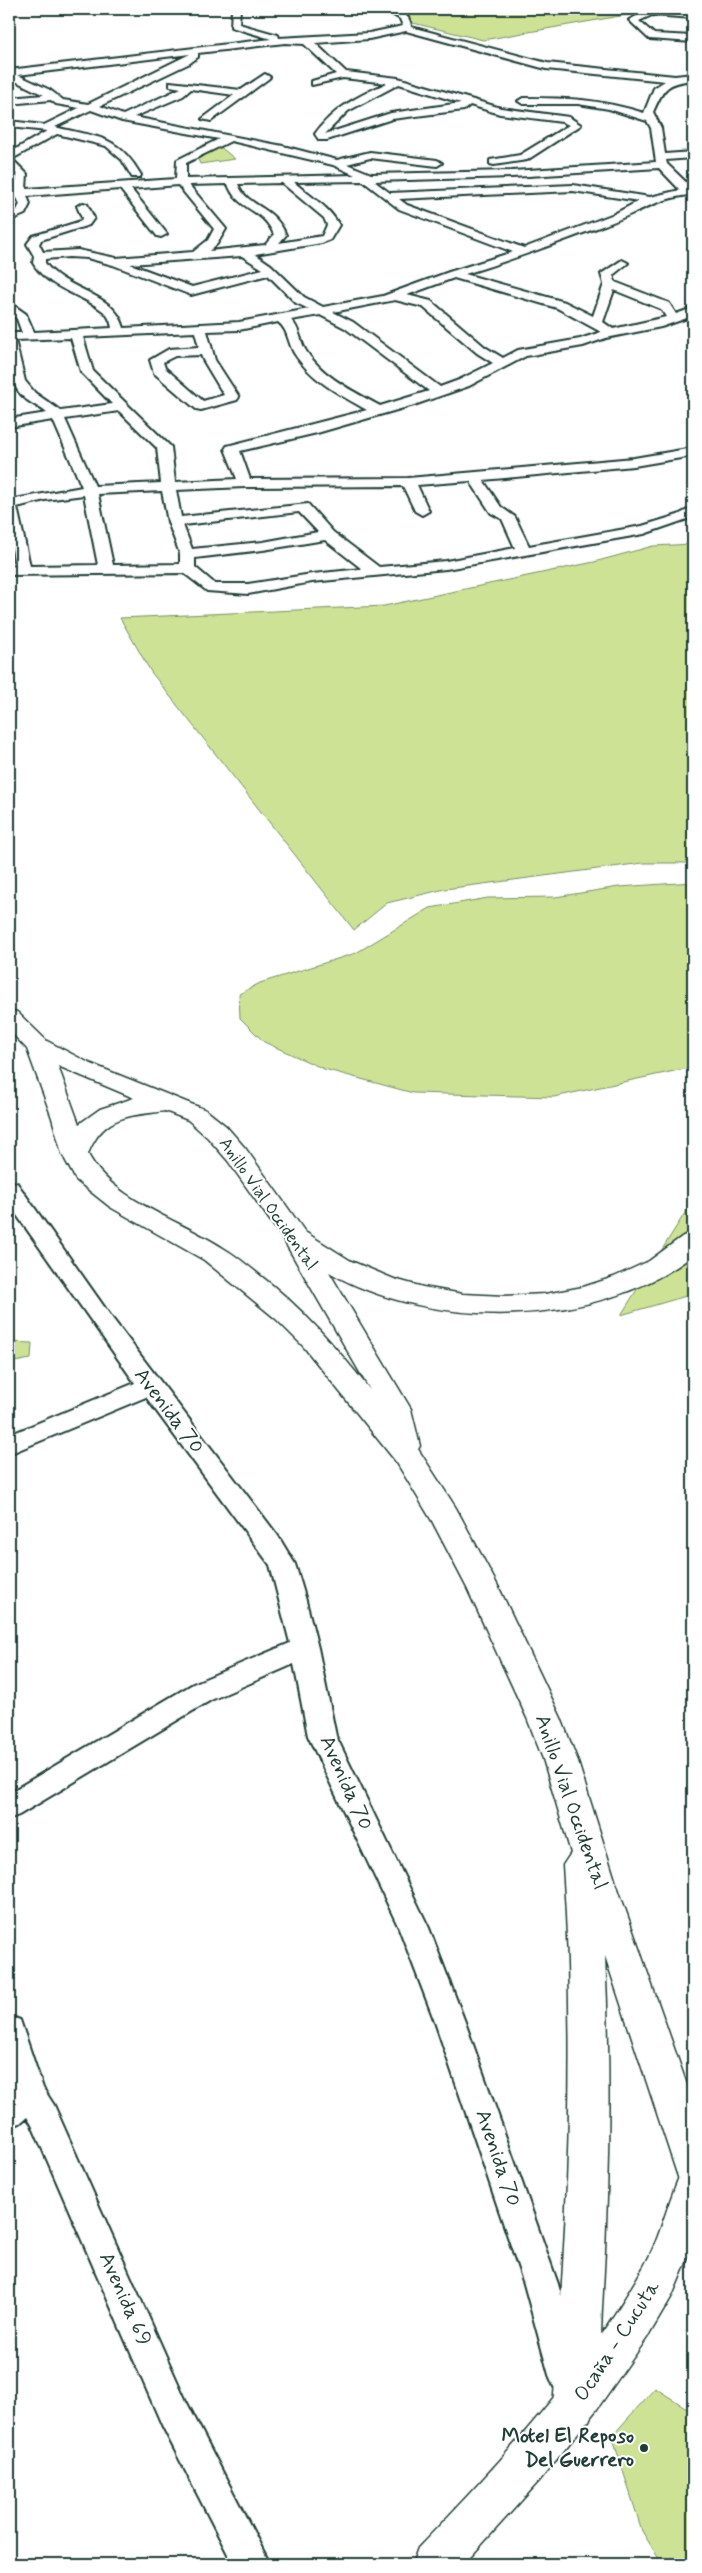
<svg xmlns="http://www.w3.org/2000/svg" width="702" height="2573" font-family="Mynerve,sans-serif">
  <style>
    .green { fill: #cee296; stroke: #769065 }
    .lines { fill: none; stroke-linecap: round; stroke-linejoin: round }
    .street-casing { stroke: #1f3d34; stroke-width: 4 }
    .primary-casing { stroke: #1f3d34; stroke-width: 3 }
    .highway-casing { stroke: #1f3d34; stroke-width: 3 }
    .street { fill: #fff; fill-rule: evenodd }
    .primary { fill: #fff; fill-rule: evenodd }
    .highway { fill: #fff; fill-rule: evenodd }
    .poi-dot { fill: #1f3d34; stroke: #fff; stroke-width: 2 }
    .labels { text-anchor: middle; dominant-baseline: central; stroke-width: 4; stroke-linejoin: round; paint-order: stroke }
    .street-label { font-size: 18px; fill: #1f3d34; stroke: #fff }
    .near-street-label { font-size: 21px; fill: #1f3d34; stroke: #fff }
    .near-poi-label { font-size: 21px; font-weight: bold; fill: #1f3d34; stroke: #fff; text-anchor: end }
  </style>
  <rect width="100%" height="100%" fill="#fff"/>
  <filter id="ink" filterUnits="userSpaceOnUse"><feTurbulence type="fractalNoise" baseFrequency=".02" numOctaves="2"/><feDisplacementMap in="SourceGraphic" scale="10" xChannelSelector="R" yChannelSelector="G"/><feConvolveMatrix kernelMatrix="1 2 1 2 8 2 1 2 1" color-interpolation-filters="sRGB"/></filter>
  <g filter="url(#ink)">
    <!-- green -->
    <path class="green" d="M 393,9 L 595,9 L 643,12 L 483,40 L 413,23 Z
      M 218,145 L 235,159 L 200,164 L 196,155 Z
      M 693,544 L 693,863 L 643,863 L 445,889 L 387,903 L 354,930 L 151,672 L 120,618 L 384,606 L 594,562 L 653,546 Z
      M 693,882 L 693,1067 L 554,1097 L 413,1093 L 324,1069 L 264,1042 L 240,1018 L 239,994 L 260,983 L 356,953 L 430,908 L 488,898 L 555,897 L 619,887 Z
      M 693,1200 L 693,1294 L 621,1315 Z
      M 9,1342 L 32,1343 L 31,1359 L 9,1363 Z
      M 655,2388 L 693,2412 L 693,2564 L 662,2564 L 642,2531 L 612,2436 Z"/>
    <g class="lines">
      <defs>
        <path id="street" d="M 232,9 L 240,9 L 239,24 L 278,35 L 279,38 L 369,33 L 403,26 L 400,19 L 384,9 C 395,8 411,13 411,27 L 547,63 L 675,76 L 693,74 L 693,80 C 666,83 664,88 653,112 L 661,128 L 665,154 L 693,152 L 693,158 L 666,160 L 667,164 L 693,189 L 693,195 C 662,196 639,212 610,223 C 562,241 515,259 465,274 L 565,302 L 593,316 L 604,284 L 601,274 L 622,260 L 628,263 L 613,275 L 615,282 L 669,303 L 676,314 L 693,308 L 693,316 L 661,327 L 606,338 L 583,346 L 526,356 L 469,386 L 414,405 L 317,433 L 240,451 L 250,479 L 408,478 L 634,458 L 693,448 L 693,456 L 634,466 L 483,480 L 501,507 L 515,517 L 529,546 L 642,526 L 678,515 L 693,507 L 693,517 L 644,534 L 446,569 L 312,582 L 248,594 L 207,591 L 184,573 L 9,575 L 9,567 L 15,566 L 9,531 L 9,500 L 82,487 L 53,420 L 9,427 L 9,419 L 47,413 C 41,408 34,405 27,400 C 6,384 9,356 9,333 L 22,333 L 17,319 L 9,312 L 9,302 L 26,314 L 34,332 L 112,328 C 111,322 109,316 103,311 C 82,294 48,289 33,263 L 34,256 L 27,244 L 33,236 L 81,221 L 82,218 L 77,206 L 83,203 L 87,204 L 94,218 L 89,225 L 41,240 L 39,244 L 43,252 L 78,250 L 116,258 L 193,252 L 208,240 L 214,229 L 178,185 L 131,189 L 167,234 L 161,237 L 157,236 L 120,189 L 27,196 L 30,204 L 25,214 L 9,221 L 9,214 L 17,210 L 20,204 L 17,198 L 9,201 L 9,194 L 15,191 L 17,175 L 9,167 L 9,153 L 47,131 L 9,127 L 9,121 L 44,125 L 79,108 L 56,104 L 51,100 L 9,104 L 9,98 L 44,95 L 9,78 L 9,70 L 271,39 L 231,27 ZM 406,31 L 546,69 L 665,81 L 654,88 L 644,113 C 598,99 570,98 523,98 L 518,101 L 523,104 L 578,104 L 609,109 L 647,121 L 651,128 L 656,162 L 512,171 L 371,174 L 347,164 L 370,158 L 437,166 L 442,163 L 437,160 L 370,152 L 337,160 L 283,146 L 134,117 L 183,96 L 191,89 L 234,95 L 202,119 L 211,121 L 268,79 L 270,77 L 265,74 L 241,90 L 170,82 L 170,86 L 181,88 L 123,115 L 100,106 L 190,63 L 198,57 L 198,53 L 285,43 L 304,44 L 336,74 L 312,81 L 312,85 L 343,78 L 387,83 C 359,96 333,108 315,134 L 319,140 L 327,140 L 392,119 L 464,110 L 470,105 L 500,114 L 562,122 L 569,125 L 520,155 L 490,160 L 490,164 L 494,165 L 527,160 L 581,125 L 569,117 L 501,108 L 398,78 L 346,72 L 315,43 L 369,39 ZM 190,54 L 88,104 L 63,100 L 50,90 L 18,75 ZM 399,84 L 461,103 L 391,113 L 325,134 L 348,111 ZM 91,110 L 122,121 L 219,139 L 177,160 L 176,179 L 26,189 L 27,174 L 12,159 L 57,134 L 106,146 L 122,160 L 132,177 L 140,177 L 141,175 C 117,134 98,138 55,127 ZM 231,141 L 333,165 L 355,175 L 186,179 L 186,163 ZM 659,168 L 680,190 L 650,197 L 573,185 L 390,193 L 374,181 L 512,177 ZM 363,181 L 399,209 L 513,252 L 449,272 L 383,296 L 323,307 L 304,297 L 271,265 L 255,254 L 322,243 L 330,240 L 339,225 C 328,205 310,197 294,182 ZM 282,183 L 324,218 L 327,225 L 322,236 L 279,243 L 286,235 C 273,204 247,208 238,184 ZM 228,184 C 237,211 264,208 274,235 L 265,245 L 209,251 L 217,244 L 226,229 L 189,185 ZM 573,191 L 639,201 L 614,214 L 524,248 L 407,205 L 399,199 ZM 242,256 L 263,269 L 192,287 L 130,264 ZM 69,257 L 87,258 L 113,265 L 191,295 L 268,275 L 296,303 L 309,309 L 239,322 L 124,328 C 115,292 65,291 45,263 L 45,259 ZM 454,278 L 557,308 L 601,332 L 580,339 L 518,350 L 503,358 L 485,347 L 431,301 L 407,295 ZM 614,290 L 661,309 L 666,317 L 613,329 L 603,322 ZM 395,300 L 423,307 L 477,353 L 493,363 L 459,380 L 440,387 L 353,322 L 333,312 ZM 320,315 L 345,328 L 429,391 L 380,406 C 353,391 324,378 306,351 C 300,342 300,328 291,320 ZM 278,322 C 288,329 288,343 294,353 C 311,380 340,395 367,410 L 227,446 L 225,449 L 237,479 L 175,482 L 171,447 L 93,371 L 83,337 L 195,332 L 199,347 L 169,349 L 150,360 L 154,373 L 196,409 L 201,410 L 237,400 L 239,397 L 215,360 L 207,331 L 239,330 ZM 71,338 L 81,372 L 112,404 L 61,411 L 35,393 L 25,381 L 15,340 ZM 201,355 L 203,360 L 224,395 L 203,401 L 165,368 L 163,362 L 175,356 ZM 119,411 L 157,448 L 161,483 L 95,486 L 65,419 ZM 470,481 L 491,513 L 502,519 L 515,548 L 446,561 L 379,567 L 333,532 L 308,504 L 181,517 L 176,490 L 245,487 L 403,486 L 415,511 L 422,515 L 429,511 L 417,485 ZM 162,491 L 168,522 L 180,554 L 180,564 L 113,565 L 98,494 ZM 84,495 L 98,565 L 30,566 L 17,507 L 45,500 ZM 299,512 L 318,532 L 263,542 L 192,549 L 183,525 ZM 325,540 L 362,569 L 312,574 L 248,584 L 215,584 L 195,567 L 195,558 L 263,550 Z
          M 650,9 L 693,12 L 693,18 L 652,15 L 639,21 L 654,34 L 693,36 L 693,42 L 649,39 L 629,20 Z
          M 9,1181 L 17,1183 L 112,1318 L 278,1536 L 295,1564 L 305,1597 L 318,1648 L 336,1736 L 429,1928 L 465,2022 L 558,2284 L 583,2375 L 578,2387 L 566,2392 L 554,2387 L 549,2375 L 524,2284 L 435,2022 L 399,1928 L 308,1736 L 294,1664 L 211,1700 L 19,1815 L 9,1819 L 9,1793 L 193,1684 L 290,1643 L 270,1565 L 146,1397 L 9,1454 L 9,1435 L 135,1383 L 9,1204 Z
          M 9,2016 L 20,2020 L 43,2088 L 54,2105 L 186,2401 L 270,2564 L 233,2564 L 162,2425 L 32,2125 L 27,2117 L 20,2123 L 9,2127 L 9,2093 L 13,2089 L 9,2076 Z"/>
        <path id="primary" d="M 693,2171 L 693,2246 L 672,2296 L 649,2335 L 597,2409 L 540,2480 L 464,2564 L 412,2564 L 418,2548 C 501,2462 584,2372 643,2268 C 660,2240 666,2207 679,2177 Z"/>
        <path id="highway" d="M 9,1010 L 17,1012 L 47,1041 L 89,1063 L 206,1110 L 226,1126 L 246,1149 L 305,1232 L 351,1261 L 394,1279 L 423,1287 L 463,1294 L 504,1296 L 545,1294 L 583,1287 L 614,1277 L 649,1261 L 683,1236 L 693,1233 L 693,1255 C 600,1329 430,1331 329,1272 L 411,1409 L 420,1446 L 418,1449 L 456,1508 L 499,1588 L 561,1718 L 577,1759 L 615,1880 L 693,2102 L 693,2185 L 679,2180 L 605,1956 C 611,2073 609,2191 602,2308 C 600,2344 603,2388 589,2421 L 574,2427 L 559,2421 L 553,2406 C 568,2225 576,2046 563,1865 L 571,1853 L 543,1759 L 527,1718 L 467,1588 L 432,1521 L 397,1463 L 303,1346 L 276,1319 L 204,1260 L 110,1207 L 76,1180 L 62,1154 L 52,1118 L 27,1049 L 9,1030 ZM 58,1066 L 134,1098 L 100,1109 L 79,1124 ZM 165,1111 L 188,1120 L 208,1138 L 228,1161 L 283,1239 L 370,1390 C 336,1347 301,1306 257,1273 C 246,1264 235,1255 223,1248 C 182,1221 111,1200 88,1154 C 103,1115 129,1116 165,1111 Z"/>
      </defs>
      <!-- street casing -->
      <use href="#street" class="street-casing"/>
      <!-- primary casing -->
      <use href="#primary" class="primary-casing"/>
      <!-- highway casing -->
      <use href="#highway" class="highway-casing"/>
      <!-- street -->
      <use href="#street" class="street"/>
      <!-- primary -->
      <use href="#primary" class="primary"/>
      <!-- highway -->
      <use href="#highway" class="highway"/>
    </g>
  </g>
  <!-- markers -->
  <circle class="poi-dot" cx="644" cy="2448" r="5"/>
  <g class="labels">
    <!-- street labels -->
    <g class="street-label">
      <text transform="translate(268 1204) rotate(55)">Anillo Vial Occidental</text>
    </g>
    <!-- near-street labels -->
    <g class="near-street-label">
      <text transform="translate(169 1411) rotate(53)">Avenida 70</text>
      <text transform="translate(346 1783) rotate(66)">Avenida 70</text>
      <text transform="translate(571 1802) rotate(71)">Anillo Vial Occidental</text>
      <text transform="translate(498 2158) rotate(71)">Avenida 70</text>
      <text transform="translate(125 2299) rotate(66)">Avenida 69</text>
      <text transform="translate(617 2341) rotate(-57)">Ocaña - Cucuta</text>
    </g>
    <!-- near-poi labels -->
    <g class="near-poi-label">
      <text x="634" y="2436">Motel El Reposo<tspan x="634" dy="24">Del Guerrero</tspan></text>
    </g>
  </g>
  <!-- margin -->
  <rect width="702" height="2573" fill="none" stroke="#fff" stroke-width="30"/>
  <rect x="15" y="15" width="672" height="2543" fill="none" stroke="#1f3d34" stroke-width="2" filter="url(#ink)"/>
</svg>
